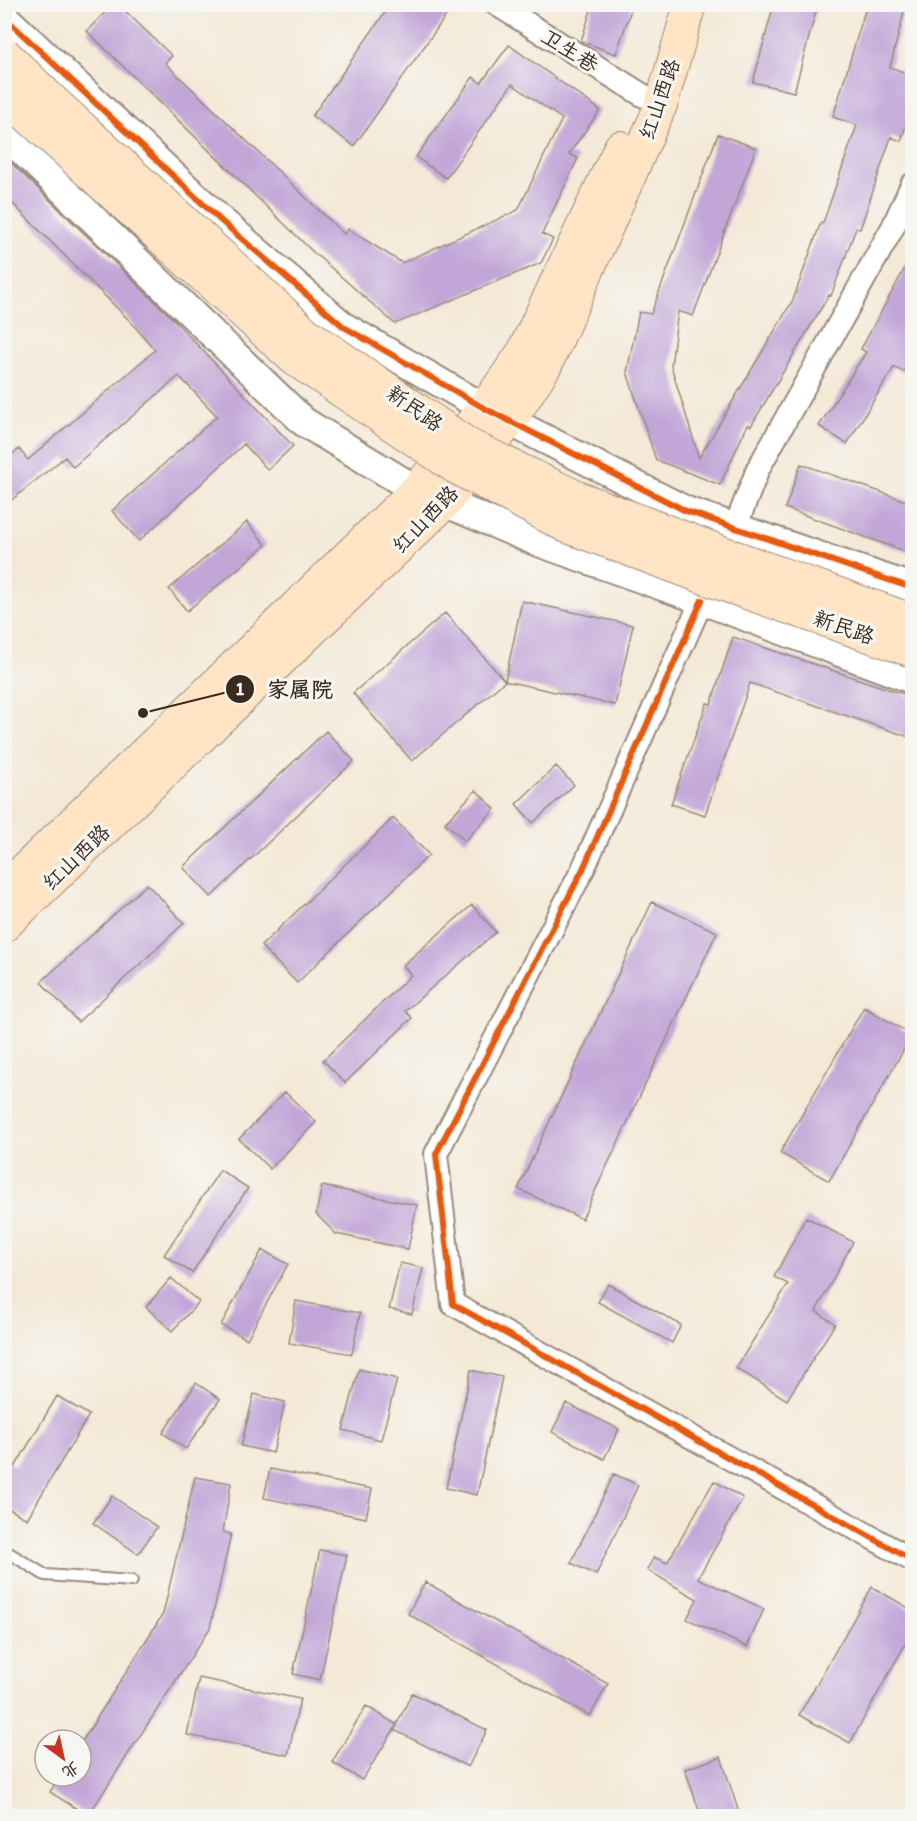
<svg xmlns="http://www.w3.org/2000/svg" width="917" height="1821" font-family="Itim,'LXGW WenKai TC',sans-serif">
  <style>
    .building { fill: #c2a6d8 }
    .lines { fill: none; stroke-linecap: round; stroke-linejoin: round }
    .service-casing { stroke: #988a7a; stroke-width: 14 }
    .minor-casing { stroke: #988a7a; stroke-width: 26 }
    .tertiary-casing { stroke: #988a7a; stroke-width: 32 }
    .secondary-casing { stroke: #988a7a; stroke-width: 34 }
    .service { stroke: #fff; stroke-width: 10 }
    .minor { stroke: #fff; stroke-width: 22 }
    .tertiary { stroke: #fff; stroke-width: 28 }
    .secondary { stroke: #ffe4c6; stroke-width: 32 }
    .secondary-bridge-casing { stroke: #988a7a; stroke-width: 34; stroke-linecap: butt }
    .secondary-bridge { stroke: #ffe4c6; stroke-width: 32 }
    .cycleway-casing { stroke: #f6f6f2; stroke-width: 10 }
    .cycleway { stroke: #e8590c; stroke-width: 6 }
    .labels { text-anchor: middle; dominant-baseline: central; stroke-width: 6; stroke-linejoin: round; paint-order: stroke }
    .street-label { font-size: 21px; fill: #3b2a1e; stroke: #f6f6f2 }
    .leader { fill: none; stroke: #3b2a1e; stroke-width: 2 }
    .callout-dot { fill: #3b2a1e; stroke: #f6f6f2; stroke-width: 2 }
    .mark-label { font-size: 18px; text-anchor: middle; font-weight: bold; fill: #fff }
    .callout-label { font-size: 22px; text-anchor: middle; font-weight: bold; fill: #3b2a1e; stroke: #f6f6f2; stroke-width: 6; stroke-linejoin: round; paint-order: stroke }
  </style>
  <rect width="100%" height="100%" fill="#f6f6f2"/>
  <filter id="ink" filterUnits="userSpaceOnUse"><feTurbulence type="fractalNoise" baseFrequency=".0167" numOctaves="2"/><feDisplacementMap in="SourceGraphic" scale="12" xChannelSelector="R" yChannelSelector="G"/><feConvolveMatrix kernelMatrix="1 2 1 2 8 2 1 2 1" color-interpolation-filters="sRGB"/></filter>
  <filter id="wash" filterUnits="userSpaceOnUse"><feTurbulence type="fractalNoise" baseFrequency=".008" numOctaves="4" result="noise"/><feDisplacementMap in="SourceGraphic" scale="24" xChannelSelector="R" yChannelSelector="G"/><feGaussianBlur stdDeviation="1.35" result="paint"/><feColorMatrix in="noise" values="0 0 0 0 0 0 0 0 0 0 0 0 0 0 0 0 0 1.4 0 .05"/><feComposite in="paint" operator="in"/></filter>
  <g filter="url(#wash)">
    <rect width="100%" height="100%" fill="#f4e9d7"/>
    <g id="blocks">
      <!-- building -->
      <path class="building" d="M 113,4 L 118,4 L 172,56 L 165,63 L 344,234 L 348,229 L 402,263 L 518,210 L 562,119 L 512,84 L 446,178 L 416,157 L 473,77 L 481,83 L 509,45 L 600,110 L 569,154 L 578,158 L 542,234 L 553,239 L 541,263 L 395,324 L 312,251 L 87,31 Z
        M 391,4 L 437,4 L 448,13 L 354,146 L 312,116 Z
        M 593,4 L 633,4 L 616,54 L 581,41 Z
        M 774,4 L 818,4 L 794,92 L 753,82 Z
        M 867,4 L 906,4 L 890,67 L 912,75 L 912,106 L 901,141 L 891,137 L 860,229 L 856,228 L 831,296 L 829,295 L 751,426 L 748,424 L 720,485 L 656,460 L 627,372 L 639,312 L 651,314 L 718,134 L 756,148 L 693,316 L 678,311 L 671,366 L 699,458 L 793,300 L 821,222 L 823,223 L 857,125 L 833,117 Z
        M 4,156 L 172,318 L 293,446 L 268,470 L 244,444 L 139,541 L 112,511 L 217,416 L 179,376 L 73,467 L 65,457 L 4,506 L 4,461 L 19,449 L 28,460 L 155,350 L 130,321 L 4,195 Z
        M 912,255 L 912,355 L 903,372 L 894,367 L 847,444 L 819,426 L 866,352 L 861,349 Z
        M 801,464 L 912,503 L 912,554 L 785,508 Z
        M 247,522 L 266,545 L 187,611 L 169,589 Z
        M 522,601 L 633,625 L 615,705 L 505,681 Z
        M 445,613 L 505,681 L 412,761 L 353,693 Z
        M 733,637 L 912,697 L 912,738 L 750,683 L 705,815 L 671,804 L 707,703 L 711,704 Z
        M 326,731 L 354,761 L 211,897 L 183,867 Z
        M 556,766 L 574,785 L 533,823 L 516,804 Z
        M 476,790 L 495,809 L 465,841 L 445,823 Z
        M 393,818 L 429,855 L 297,983 L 261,946 Z
        M 147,884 L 184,923 L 78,1022 L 41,982 Z
        M 652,902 L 717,932 L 582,1219 L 518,1189 Z
        M 472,905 L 496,932 L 405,1011 L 412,1018 L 345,1083 L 323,1060 L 411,975 L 403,965 Z
        M 864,1007 L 912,1035 L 829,1181 L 780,1153 Z
        M 285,1092 L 316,1122 L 270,1169 L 239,1139 Z
        M 220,1170 L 248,1188 L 192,1273 L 164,1255 Z
        M 322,1186 L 417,1205 L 408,1249 L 336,1234 L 316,1214 Z
        M 806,1217 L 853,1242 L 816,1311 L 835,1324 L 787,1400 L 736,1368 L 788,1284 L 774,1277 Z
        M 262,1250 L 288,1264 L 247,1339 L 221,1325 Z
        M 400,1263 L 423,1268 L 412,1314 L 389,1309 Z
        M 171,1278 L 199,1302 L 172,1331 L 146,1307 Z
        M 608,1284 L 681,1325 L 672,1343 L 598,1302 Z
        M 296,1301 L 360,1313 L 352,1354 L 289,1343 Z
        M 359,1369 L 397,1379 L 381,1440 L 343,1430 Z
        M 471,1370 L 502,1377 L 477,1495 L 446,1488 Z
        M 196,1383 L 220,1399 L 186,1449 L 163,1433 Z
        M 254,1394 L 285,1402 L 273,1453 L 241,1446 Z
        M 57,1396 L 89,1415 L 27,1519 L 4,1506 L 4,1458 L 15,1467 Z
        M 566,1403 L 619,1429 L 604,1459 L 552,1432 Z
        M 270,1469 L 372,1489 L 366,1518 L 264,1498 Z
        M 614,1474 L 638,1485 L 596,1575 L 571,1563 Z
        M 195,1477 L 231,1483 L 223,1532 L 231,1534 L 210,1628 L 88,1816 L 50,1792 L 60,1776 L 81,1776 L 81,1743 L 163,1614 Z
        M 714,1481 L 743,1498 L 698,1578 L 764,1609 L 747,1647 L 687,1619 L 697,1599 L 647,1570 L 654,1557 L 667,1563 Z
        M 112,1496 L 157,1527 L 138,1554 L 93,1523 Z
        M 320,1550 L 347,1555 L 320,1680 L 293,1674 Z
        M 425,1582 L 608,1684 L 590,1716 L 408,1614 Z
        M 872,1587 L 912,1610 L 912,1632 L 850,1743 L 799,1715 Z
        M 199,1678 L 300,1699 L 288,1755 L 187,1735 Z
        M 412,1693 L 487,1730 L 468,1767 L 394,1730 Z
        M 366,1706 L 397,1725 L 362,1780 L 332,1762 Z
        M 721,1757 L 740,1816 L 701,1816 L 685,1769 Z"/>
    </g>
  </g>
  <g filter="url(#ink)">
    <use href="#blocks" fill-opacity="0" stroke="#988a7a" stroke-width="1.5"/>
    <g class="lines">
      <defs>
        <path id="service" d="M 4,1550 L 45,1575 L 132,1581"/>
        <path id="minor" d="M 496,4 L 644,96
          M 735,528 L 758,469 L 893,227 L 912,185
          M 702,600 L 583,869 L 436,1154 L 453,1304 L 912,1560"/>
        <path id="tertiary" d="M 4,17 L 220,220 L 344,327 L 484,408 L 686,511 L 912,588
          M 4,133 L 304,422 L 416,490 L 533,540 L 702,600 L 912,679"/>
        <path id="secondary" d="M 4,889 L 416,490 L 484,408 L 523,352 L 620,147
          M 4,926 L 445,503 L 510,421 L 546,365 L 661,105 L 690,4"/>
      </defs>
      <!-- service casing -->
      <use href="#service" class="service-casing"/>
      <!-- minor casing -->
      <use href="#minor" class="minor-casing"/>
      <!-- tertiary casing -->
      <use href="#tertiary" class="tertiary-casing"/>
      <!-- secondary casing -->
      <use href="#secondary" class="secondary-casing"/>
      <!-- service -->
      <use href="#service" class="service"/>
      <!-- minor -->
      <use href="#minor" class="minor"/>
      <!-- tertiary -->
      <use href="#tertiary" class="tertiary"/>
      <!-- secondary -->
      <use href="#secondary" class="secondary"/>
      <defs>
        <path id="secondary-bridge" d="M 4,53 L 49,97 L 306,333 L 469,445 L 577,497 L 730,555 L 912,620
          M 4,95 L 295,360 L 456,468 L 565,526 L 718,583 L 912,651"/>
      </defs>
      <!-- secondary-bridge casing -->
      <use href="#secondary-bridge" class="secondary-bridge-casing"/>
      <!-- secondary-bridge -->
      <use href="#secondary-bridge" class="secondary-bridge"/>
      <defs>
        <path id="cycleway" d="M 4,17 L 220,220 L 344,327 L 484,408 L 686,511 L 912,588
          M 702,600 L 583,869 L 436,1154 L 453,1304 L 912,1560"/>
      </defs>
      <!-- cycleway casing -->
      <use href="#cycleway" class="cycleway-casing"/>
      <!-- cycleway -->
      <use href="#cycleway" class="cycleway"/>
    </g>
  </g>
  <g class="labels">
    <!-- street labels -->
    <g class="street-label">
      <text transform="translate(570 50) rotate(32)">卫生巷</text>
      <text transform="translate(659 99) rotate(-71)">红山西路</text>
      <text transform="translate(415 408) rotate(35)">新民路</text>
      <text transform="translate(425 519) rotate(-46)">红山西路</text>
      <text transform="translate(844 627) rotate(19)">新民路</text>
      <text transform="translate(76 857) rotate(-44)">红山西路</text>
    </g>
  </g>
  <!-- callouts -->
  <path class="leader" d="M143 713L240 689"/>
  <g class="callout-dot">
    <circle cx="143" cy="713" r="6"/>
    <circle cx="240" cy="689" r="15"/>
  </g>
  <g class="mark-label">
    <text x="240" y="695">1</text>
  </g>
  <g class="callout-label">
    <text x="300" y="697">家属院</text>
  </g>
  <!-- margin -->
  <rect width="917" height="1821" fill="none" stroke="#f6f6f2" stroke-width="24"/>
  <!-- north arrow -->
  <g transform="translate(63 1758) rotate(147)"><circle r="28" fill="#f6f6f2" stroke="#aba49d" stroke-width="1.5"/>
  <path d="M0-4.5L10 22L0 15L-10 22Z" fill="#c8321e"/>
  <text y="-9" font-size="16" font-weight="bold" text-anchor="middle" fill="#3b2a1e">北</text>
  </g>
</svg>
